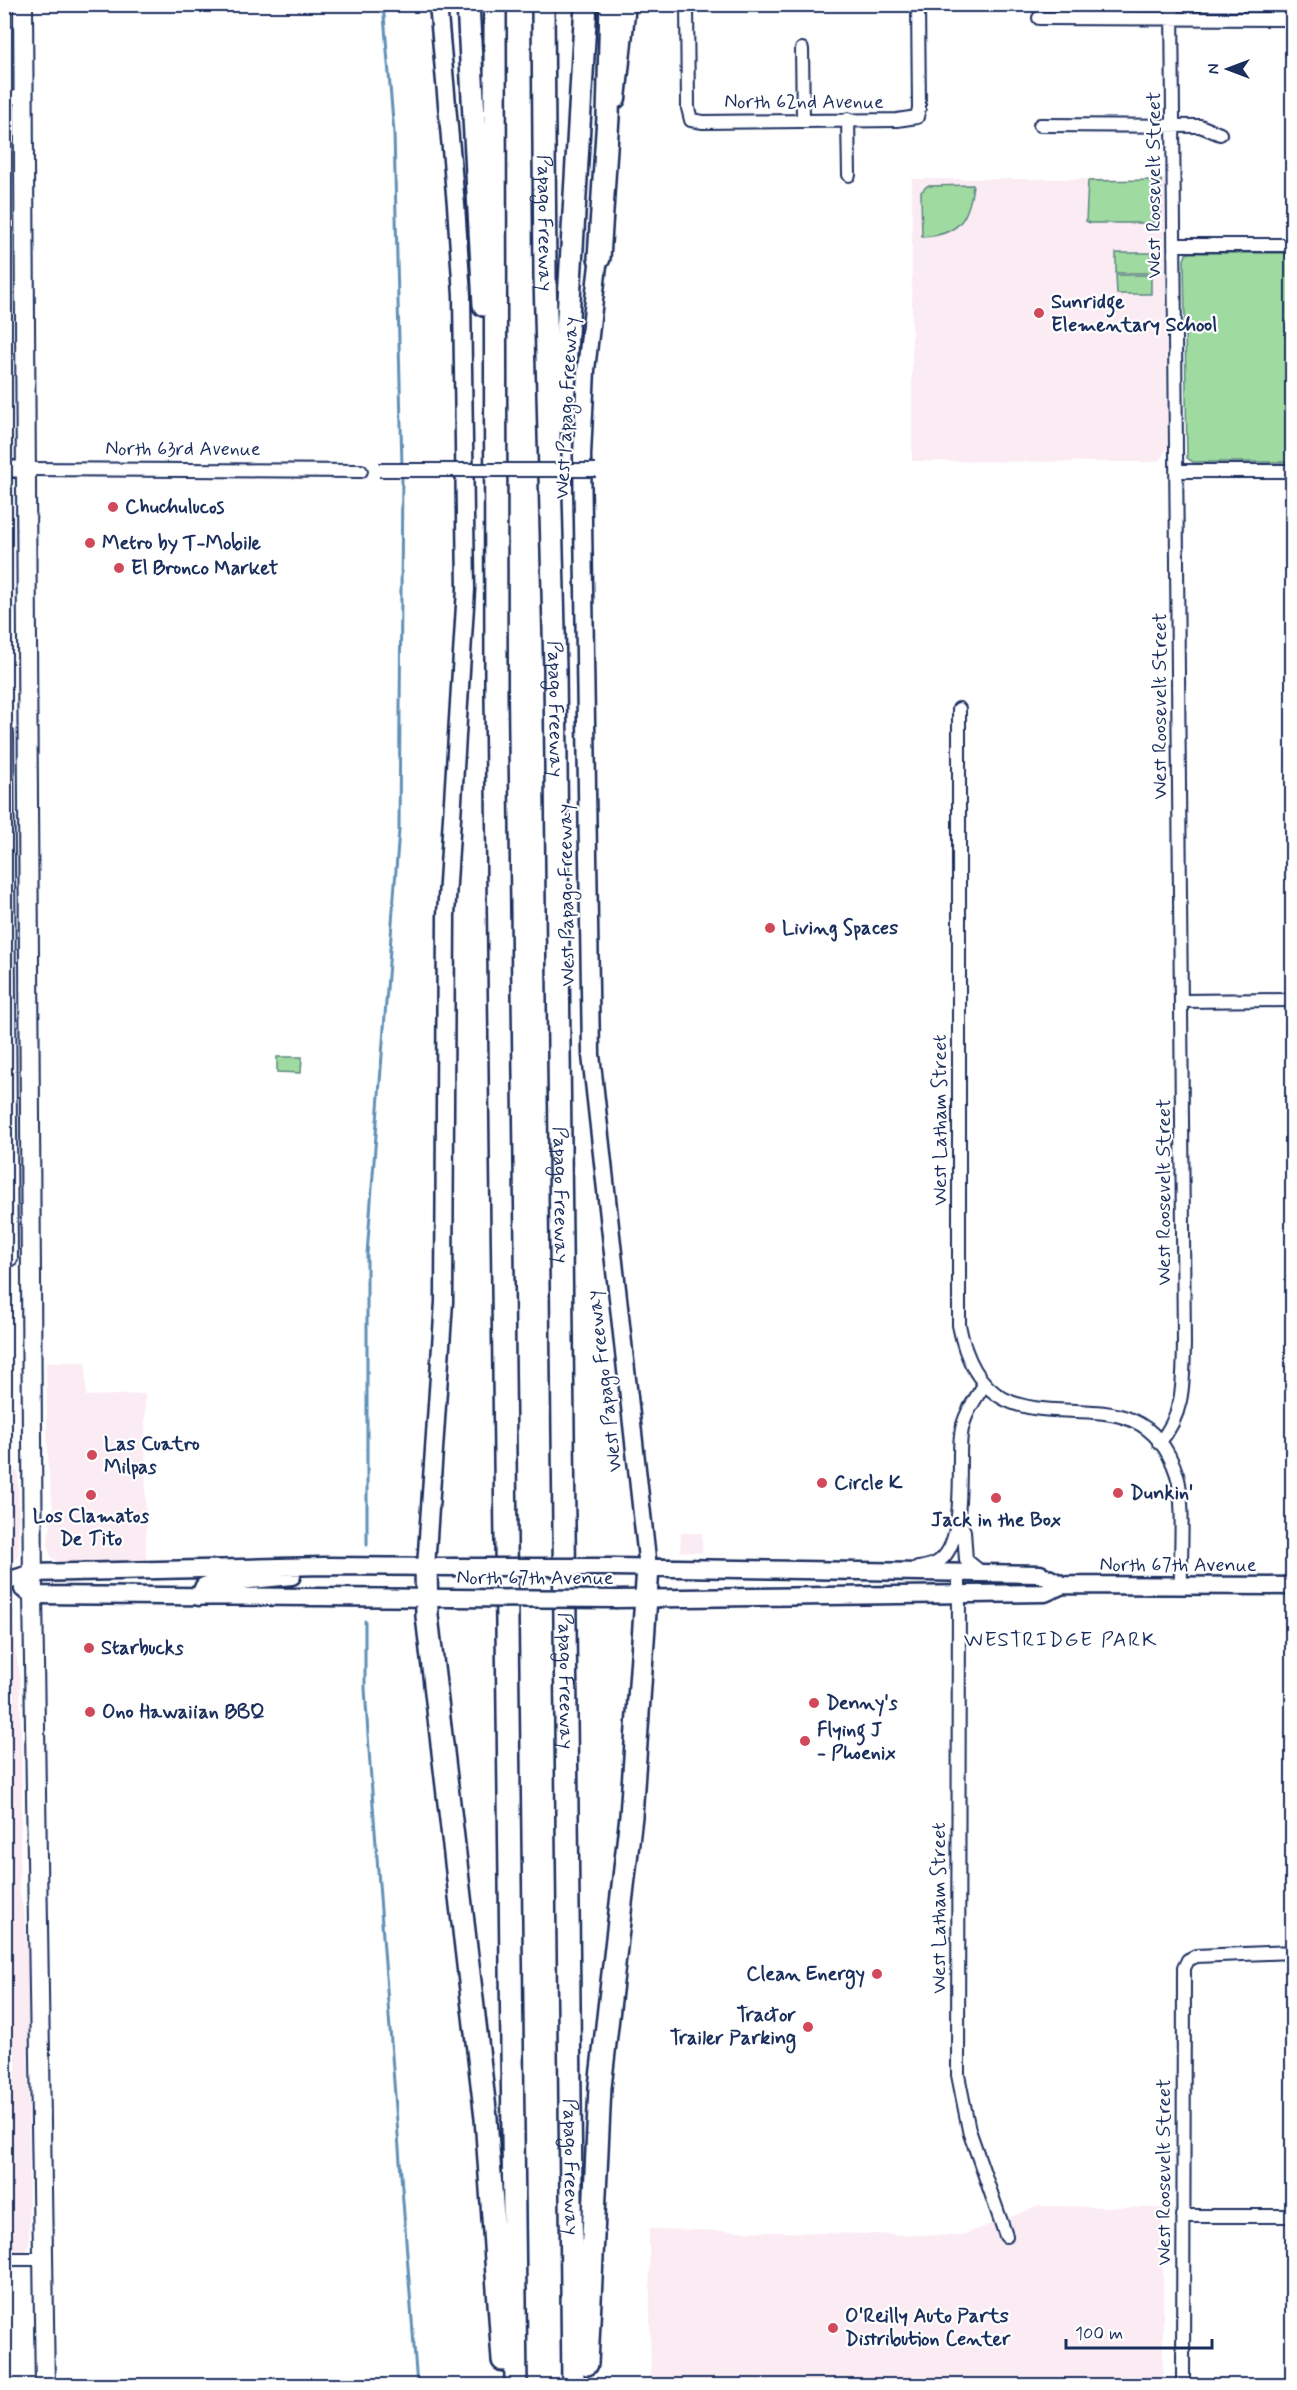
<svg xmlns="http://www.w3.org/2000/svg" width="1297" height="2390" font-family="Mynerve,sans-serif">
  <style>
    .built { fill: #fbebf3 }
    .green { fill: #9fdba1; stroke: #5d8580; stroke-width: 1.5 }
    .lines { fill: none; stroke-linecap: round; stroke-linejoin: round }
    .stream { stroke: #6190b6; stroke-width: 3 }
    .minor-casing { stroke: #1b2f5e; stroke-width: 16 }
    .tertiary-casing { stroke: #1b2f5e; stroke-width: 20 }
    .secondary-casing { stroke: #1b2f5e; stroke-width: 21 }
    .primary-casing { stroke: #1b2f5e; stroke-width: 22 }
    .motorway-casing { stroke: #1b2f5e; stroke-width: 26 }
    .minor { stroke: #fff; stroke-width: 12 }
    .tertiary { stroke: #fff; stroke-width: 15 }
    .secondary { stroke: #fff; stroke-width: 16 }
    .primary { stroke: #fff; stroke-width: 18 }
    .motorway { stroke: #fff; stroke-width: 21 }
    .minor-bridge-casing { stroke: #1b2f5e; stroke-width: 16; stroke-linecap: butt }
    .secondary-bridge-casing { stroke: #1b2f5e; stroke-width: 21; stroke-linecap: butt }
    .minor-bridge { stroke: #fff; stroke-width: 12 }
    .secondary-bridge { stroke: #fff; stroke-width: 16 }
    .poi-dot { fill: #d1495b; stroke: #fff; stroke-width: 2 }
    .labels { text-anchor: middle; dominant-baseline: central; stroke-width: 4.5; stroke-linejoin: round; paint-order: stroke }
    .street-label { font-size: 20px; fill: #1b2f5e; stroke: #fff }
    .poi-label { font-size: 20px; font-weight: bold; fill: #1b2f5e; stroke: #fff; text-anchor: start }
    .neighbourhood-label { font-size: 21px; letter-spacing: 1.5px; fill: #1b2f5e; stroke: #fff }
  </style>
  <rect width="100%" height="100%" fill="#fff"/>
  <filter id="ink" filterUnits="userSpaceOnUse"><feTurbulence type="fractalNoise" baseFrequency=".0167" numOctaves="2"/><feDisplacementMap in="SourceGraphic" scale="12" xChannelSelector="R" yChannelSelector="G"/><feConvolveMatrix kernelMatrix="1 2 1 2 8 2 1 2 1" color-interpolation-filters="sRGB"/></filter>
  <g filter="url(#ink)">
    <!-- built -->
    <path class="built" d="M 912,179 L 1165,179 L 1167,447 L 1161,459 L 1154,462 L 912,461 Z
      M 46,1362 L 86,1362 L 86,1396 L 145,1394 L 146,1562 L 60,1563 L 51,1557 L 48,1544 L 53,1508 L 48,1465 Z
      M 5,1471 L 18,1471 L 19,1551 L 17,1558 L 6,1563 Z
      M 681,1533 L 702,1533 L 702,1553 L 680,1551 Z
      M 5,1602 L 11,1606 L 14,1612 L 15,1648 L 20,1677 L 22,1788 L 19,1887 L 25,1919 L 28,1968 L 29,2246 L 23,2252 L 4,2252 Z
      M 1039,2206 L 1163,2208 L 1163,2385 L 651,2385 L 649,2229 L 960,2236 Z"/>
    <!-- green -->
    <path class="green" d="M 1161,180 L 1161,215 L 1154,215 L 1153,223 L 1090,223 L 1086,221 L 1088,181 Z
      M 973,185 C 969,220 958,235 922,237 L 921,192 L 927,186 Z
      M 1116,253 L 1152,253 L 1152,273 L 1116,273 Z
      M 1191,253 L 1292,253 L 1292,462 L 1193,462 L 1187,458 L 1184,260 L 1186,254 Z
      M 1116,275 L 1151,275 L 1151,294 L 1117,294 Z
      M 277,1057 L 302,1057 L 301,1073 L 277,1072 Z"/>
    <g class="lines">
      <!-- stream -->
      <path class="stream" d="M 383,4 L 394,133 L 402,467
        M 367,1545 L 367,1254 L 399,830 L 402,474
        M 365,1621 L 365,1688 L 370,1765 L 417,2386"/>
      <defs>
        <path id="minor" d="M 687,4 L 688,108 L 691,120 L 703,122 L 897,120 L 917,117 L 919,108 L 918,4
          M 1039,18 L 1292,19
          M 802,49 L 803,120
          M 4,98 L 24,97
          M 848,119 L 849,175
          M 1040,125 L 1200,126 L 1220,134
          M 1174,245 L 1292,245
          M 27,469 L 361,471
          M 1178,471 L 1292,471
          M 959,709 L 959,1325 C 989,1482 1136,1346 1177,1475 C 1185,1502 1180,1555 1181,1585
          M 4,733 L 7,733 L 11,1259
          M 1182,1001 L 1292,1000
          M 1159,1443 C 1185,1413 1183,1381 1184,1343 L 1172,4
          M 958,1519 L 964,1531 L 966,1560 L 982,1573
          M 918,1568 C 924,1567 931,1566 936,1563 C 968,1547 957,1465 961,1435 C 963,1416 974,1401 984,1385
          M 959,1573 L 958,2075 L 969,2130 L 1006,2236
          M 1183,2216 L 1292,2216
          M 4,2259 L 44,2259
          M 1183,2386 L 1184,1968 L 1188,1960 L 1196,1956 L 1292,1952"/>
        <path id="tertiary" d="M 4,469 L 27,469"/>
        <path id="secondary" d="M 617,99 L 627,4
          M 600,247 L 586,370 L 582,455 L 591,1055 L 648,1568
          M 426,1567 L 444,1302 L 446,915 L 466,589 L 462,295 L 456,205 L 438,4
          M 615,1567 L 1040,1574 L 1063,1585
          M 4,1582 L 33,1573 L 324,1566 L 453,1567
          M 23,1589 L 33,1595 L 453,1598
          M 199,1597 L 204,1586 L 210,1584 L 292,1576
          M 617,1599 L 1045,1593 L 1063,1585 L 1292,1586"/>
        <path id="primary" d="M 23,4 L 33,1595 L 45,2386"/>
        <g id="motorway">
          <path d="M 468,4 L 484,305"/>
          <path d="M 495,4 L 496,695 L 516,2386"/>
          <path id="s1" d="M 543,4 L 545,276 L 555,669 L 573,2386"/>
          <path d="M 599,258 L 608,117 L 611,4"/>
          <path d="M 562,422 L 586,4"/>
          <path d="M 426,1567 L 427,1616 L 486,2118 L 503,2360"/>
          <path d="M 587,2364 L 600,2087 L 631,1816 L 648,1568"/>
        </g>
      </defs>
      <!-- minor casing -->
      <use href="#minor" class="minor-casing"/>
      <!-- tertiary casing -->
      <use href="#tertiary" class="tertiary-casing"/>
      <!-- secondary casing -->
      <use href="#secondary" class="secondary-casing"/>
      <!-- primary casing -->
      <use href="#primary" class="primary-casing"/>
      <!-- motorway casing -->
      <use href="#motorway" class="motorway-casing"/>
      <!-- minor -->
      <use href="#minor" class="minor"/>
      <!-- tertiary -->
      <use href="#tertiary" class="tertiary"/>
      <!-- secondary -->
      <use href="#secondary" class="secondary"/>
      <!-- primary -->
      <use href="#primary" class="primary"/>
      <!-- motorway -->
      <use href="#motorway" class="motorway"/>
      <defs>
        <path id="minor-bridge" d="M 379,470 L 596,470"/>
        <path id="secondary-bridge" d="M 453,1567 L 615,1567
          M 453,1598 L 617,1599"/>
      </defs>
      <!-- minor-bridge casing -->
      <use href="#minor-bridge" class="minor-bridge-casing"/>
      <!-- secondary-bridge casing -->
      <use href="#secondary-bridge" class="secondary-bridge-casing"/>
      <!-- minor-bridge -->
      <use href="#minor-bridge" class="minor-bridge"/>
      <!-- secondary-bridge -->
      <use href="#secondary-bridge" class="secondary-bridge"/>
    </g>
  </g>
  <!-- markers -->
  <g class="poi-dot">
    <circle cx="1039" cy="313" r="6"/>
    <circle cx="113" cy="507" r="6"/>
    <circle cx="90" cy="543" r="6"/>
    <circle cx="119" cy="568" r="6"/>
    <circle cx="770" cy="928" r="6"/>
    <circle cx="92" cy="1455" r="6"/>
    <circle cx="822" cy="1483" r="6"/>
    <circle cx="1118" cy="1493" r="6"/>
    <circle cx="91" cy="1495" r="6"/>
    <circle cx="996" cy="1498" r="6"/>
    <circle cx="89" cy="1648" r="6"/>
    <circle cx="814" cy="1703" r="6"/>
    <circle cx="90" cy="1712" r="6"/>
    <circle cx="805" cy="1741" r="6"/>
    <circle cx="877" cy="1974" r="6"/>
    <circle cx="808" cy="2027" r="6"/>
    <circle cx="833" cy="2328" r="6"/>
  </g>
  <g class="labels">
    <!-- street labels -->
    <g class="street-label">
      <text x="804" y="102">North 62nd Avenue</text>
      <text transform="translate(1154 185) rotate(-90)">West Roosevelt Street</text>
      <text stroke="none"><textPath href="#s1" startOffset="219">Papago Freeway</textPath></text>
      <text transform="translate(567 408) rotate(-87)">West Papago Freeway</text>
      <text x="183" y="449">North 63rd Avenue</text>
      <text transform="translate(1160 706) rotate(-90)">West Roosevelt Street</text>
      <text stroke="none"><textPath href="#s1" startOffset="705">Papago Freeway</textPath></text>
      <text transform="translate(567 895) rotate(-91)">West Papago Freeway</text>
      <text transform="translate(940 1120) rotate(-90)">West Latham Street</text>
      <text transform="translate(1164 1192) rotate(-90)">West Roosevelt Street</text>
      <text stroke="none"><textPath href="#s1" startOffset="1191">Papago Freeway</textPath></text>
      <text transform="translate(605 1381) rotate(-97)">West Papago Freeway</text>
      <text x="1178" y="1565">North 67th Avenue</text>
      <text x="535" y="1578">North 67th Avenue</text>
      <text stroke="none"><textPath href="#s1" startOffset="1677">Papago Freeway</textPath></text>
      <text transform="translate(939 1908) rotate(-90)">West Latham Street</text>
      <text stroke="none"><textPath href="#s1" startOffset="2163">Papago Freeway</textPath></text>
      <text transform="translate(1164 2172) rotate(-90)">West Roosevelt Street</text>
    </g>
    <!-- poi labels -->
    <g class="poi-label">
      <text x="1051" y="302">Sunridge<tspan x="1051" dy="23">Elementary School</tspan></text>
      <text x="125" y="507">Chuchulucos</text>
      <text x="102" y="543">Metro by T-Mobile</text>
      <text x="131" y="568">El Bronco Market</text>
      <text x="782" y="928">Living Spaces</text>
      <text x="104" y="1444">Las Cuatro<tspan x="104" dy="23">Milpas</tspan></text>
      <text x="834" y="1483">Circle K</text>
      <text x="1130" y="1493">Dunkin'</text>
      <text x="91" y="1516" text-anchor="middle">Los Clamatos<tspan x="91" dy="23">De Tito</tspan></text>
      <text x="996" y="1520" text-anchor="middle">Jack in the Box</text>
      <text x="101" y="1648">Starbucks</text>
      <text x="826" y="1703">Denny's</text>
      <text x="102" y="1712">Ono Hawaiian BBQ</text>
      <text x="817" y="1730">Flying J<tspan x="817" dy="23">- Phoenix</tspan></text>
      <text x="865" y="1974" text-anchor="end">Clean Energy</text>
      <text x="796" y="2015" text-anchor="end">Tractor<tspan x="796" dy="23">Trailer Parking</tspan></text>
      <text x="845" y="2316">O'Reilly Auto Parts<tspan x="845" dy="23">Distribution Center</tspan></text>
    </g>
    <!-- neighbourhood labels -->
    <g class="neighbourhood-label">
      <text x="1061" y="1640">WESTRIDGE PARK</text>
    </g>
  </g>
  <!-- margin -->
  <rect width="1297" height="2390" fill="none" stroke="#fff" stroke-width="24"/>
  <rect x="12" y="12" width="1273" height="2366" fill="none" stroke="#1b2f5e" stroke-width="2" filter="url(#ink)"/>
  <!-- north arrow -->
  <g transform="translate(1228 69) rotate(270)" stroke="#ffffff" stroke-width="4.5" paint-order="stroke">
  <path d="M0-4.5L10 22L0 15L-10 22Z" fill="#1b2f5e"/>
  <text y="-9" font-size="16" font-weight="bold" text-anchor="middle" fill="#1b2f5e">N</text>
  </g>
  <!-- scale -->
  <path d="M1066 2339v9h146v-9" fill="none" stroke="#1b2f5e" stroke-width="3"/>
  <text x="1075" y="2339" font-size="18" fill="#1b2f5e" stroke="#ffffff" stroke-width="4.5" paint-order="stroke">100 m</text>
</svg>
